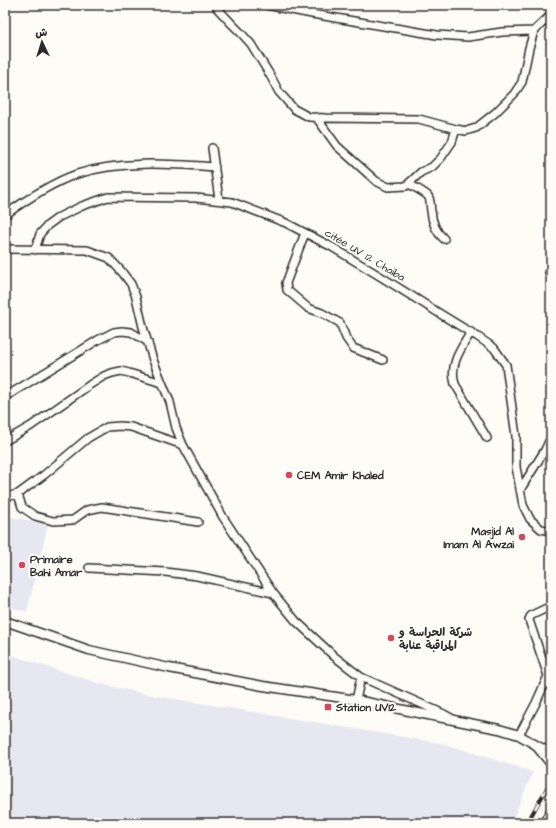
<svg xmlns="http://www.w3.org/2000/svg" width="556" height="828" font-family="'Architects Daughter','Playpen Sans Arabic',sans-serif">
  <style>
    .built { fill: #e7e7f2 }
    .lines { fill: none; stroke-linecap: round; stroke-linejoin: round }
    .secondary-tunnel { stroke: #d3d2ce; stroke-width: 9; stroke-dasharray: 9 4.5; stroke-linecap: butt }
    .minor-casing { stroke: #2b2b2b; stroke-width: 10 }
    .tertiary-casing { stroke: #2b2b2b; stroke-width: 11 }
    .secondary-casing { stroke: #2b2b2b; stroke-width: 12 }
    .minor { stroke: #fdfcf7; stroke-width: 7 }
    .tertiary { stroke: #fdfcf7; stroke-width: 8 }
    .secondary { stroke: #fdfcf7; stroke-width: 9 }
    .rail-casing { stroke: #2b2b2b; stroke-width: 4 }
    .rail { stroke: #fdfcf7; stroke-width: 2.5; stroke-dasharray: 8; stroke-linecap: butt }
    .poi-dot { fill: #d1495b; stroke: #fdfcf7; stroke-width: 1.5 }
    .labels { text-anchor: middle; dominant-baseline: central; stroke-width: 4; stroke-linejoin: round; paint-order: stroke }
    .street-label { font-size: 11px; fill: #2b2b2b; stroke: #fdfcf7 }
    .poi-label { font-size: 11px; font-weight: bold; fill: #2b2b2b; stroke: #fdfcf7; text-anchor: start }
  </style>
  <rect width="100%" height="100%" fill="#fdfcf7"/>
  <filter id="ink" filterUnits="userSpaceOnUse"><feTurbulence type="fractalNoise" baseFrequency=".025" numOctaves="2"/><feDisplacementMap in="SourceGraphic" scale="8" xChannelSelector="R" yChannelSelector="G"/><feConvolveMatrix kernelMatrix="1 2 1 2 8 2 1 2 1" color-interpolation-filters="sRGB"/></filter>
  <g filter="url(#ink)">
    <!-- built -->
    <path class="built" d="M 5,516 L 48,524 L 27,612 L 5,606 Z
      M 5,653 L 60,671 L 105,685 L 156,696 L 230,708 L 445,744 L 533,772 L 511,823 L 5,823 Z"/>
    <g class="lines">
      <!-- secondary-tunnel -->
      <path class="secondary-tunnel" d="M 546,823 L 551,814"/>
      <defs>
        <path id="minor" d="M 216,5 L 217,8 L 232,24 L 242,34 L 251,44 L 270,75 L 279,92 L 294,109 L 309,117 L 325,118 L 419,119 L 456,129 L 466,131 L 476,128 L 495,113 L 514,94 L 522,82 L 529,48 L 534,31 L 551,15
          M 266,5 L 312,14 L 437,35 L 468,37 L 502,32 L 534,31
          M 316,117 L 337,146 L 376,181 L 388,187 L 406,186 L 421,172 L 432,167 L 441,158 L 452,142 L 456,129
          M 212,148 L 219,200
          M 409,184 C 414,187 424,192 428,196 C 431,200 430,206 431,211 C 432,222 436,232 444,239
          M 5,215 C 27,199 51,183 77,174 C 120,160 171,164 215,167
          M 305,233 L 286,283 L 287,290 L 308,308 L 322,313 L 340,323 L 346,338 L 353,348 L 383,360
          M 5,249 L 87,250 L 109,258 L 122,272 L 131,284 L 136,297 L 143,327 L 153,360 L 170,402 L 176,428 L 183,445 L 223,517 L 273,593 L 296,621 L 335,657 L 361,677 L 356,700
          M 35,250 L 40,234 L 48,225 L 59,217 L 82,206 L 108,197 L 196,198 L 232,202 L 286,223 L 332,247 L 383,278 L 442,315 L 478,337 L 494,348 L 506,365 L 516,436 L 516,467 L 523,505 L 530,519 L 541,529 L 551,531
          M 549,273 L 551,274
          M 471,332 C 461,349 449,364 455,384 L 487,438
          M 5,397 L 98,340 L 114,332 L 122,331 L 131,332 L 148,342
          M 5,441 L 31,426 L 91,384 L 104,376 L 112,373 L 121,371 L 129,373 L 162,383
          M 520,490 L 545,450 L 551,437
          M 18,494 L 22,507 L 35,516 L 53,521 L 73,520 L 87,510 L 102,507 L 198,522
          M 5,497 L 18,494 L 44,475 L 88,438 L 107,427 L 120,426 L 131,427 L 183,445
          M 89,568 L 165,572 L 197,576 L 273,593
          M 361,677 L 444,714 L 453,719
          M 519,735 L 536,703 L 548,676 L 529,620 L 530,617 L 532,615 L 551,606"/>
        <path id="tertiary" d="M 5,621 L 89,650 L 169,668 L 263,686 L 356,700 L 433,716 L 499,729 L 519,735 L 536,745 L 551,753
          M 538,748 L 551,764"/>
        <path id="secondary" d="M 532,823 L 541,808 L 551,795"/>
      </defs>
      <!-- minor casing -->
      <use href="#minor" class="minor-casing"/>
      <!-- tertiary casing -->
      <use href="#tertiary" class="tertiary-casing"/>
      <!-- secondary casing -->
      <use href="#secondary" class="secondary-casing"/>
      <!-- minor -->
      <use href="#minor" class="minor"/>
      <!-- tertiary -->
      <use href="#tertiary" class="tertiary"/>
      <!-- secondary -->
      <use href="#secondary" class="secondary"/>
      <defs>
        <path id="rail" d="M 527,823 L 551,781"/>
      </defs>
      <!-- rail casing -->
      <use href="#rail" class="rail-casing"/>
      <!-- rail -->
      <use href="#rail" class="rail"/>
    </g>
  </g>
  <!-- markers -->
  <g class="poi-dot">
    <circle cx="289" cy="475" r="4"/>
    <circle cx="522" cy="537" r="4"/>
    <circle cx="22" cy="565" r="4"/>
    <circle cx="391" cy="638" r="4"/>
    <rect x="324" y="703" width="8" height="8" rx="2"/>
  </g>
  <g class="labels">
    <!-- street labels -->
    <g class="street-label">
      <text transform="translate(365 255) rotate(31)">citée UV 12 Chaïba</text>
    </g>
    <!-- poi labels -->
    <g class="poi-label">
      <text x="297" y="475">CEM Amir Khaled</text>
      <text x="514" y="531" text-anchor="end">Masjid Al<tspan x="514" dy="13">Imam Al Awzai</tspan></text>
      <text x="30" y="559">Primaire<tspan x="30" dy="13">Bahi Amar</tspan></text>
      <text x="399" y="632">شركة الحراسة و<tspan x="399" dy="13">المراقبة عنابة</tspan></text>
      <text x="336" y="707">Station UV12</text>
    </g>
  </g>
  <!-- margin -->
  <rect width="556" height="828" fill="none" stroke="#fdfcf7" stroke-width="20"/>
  <rect x="10" y="10" width="536" height="808" fill="none" stroke="#2b2b2b" stroke-width="1.5" filter="url(#ink)"/>
  <!-- north arrow -->
  <g transform="translate(42 42) rotate(356)" stroke="#fdfcf7" stroke-width="3" paint-order="stroke">
  <path d="M0-3L7 15L0 10L-7 15Z" fill="#2b2b2b"/>
  <text y="-6" font-size="11" font-weight="bold" text-anchor="middle" fill="#2b2b2b">ش</text>
  </g>
</svg>
